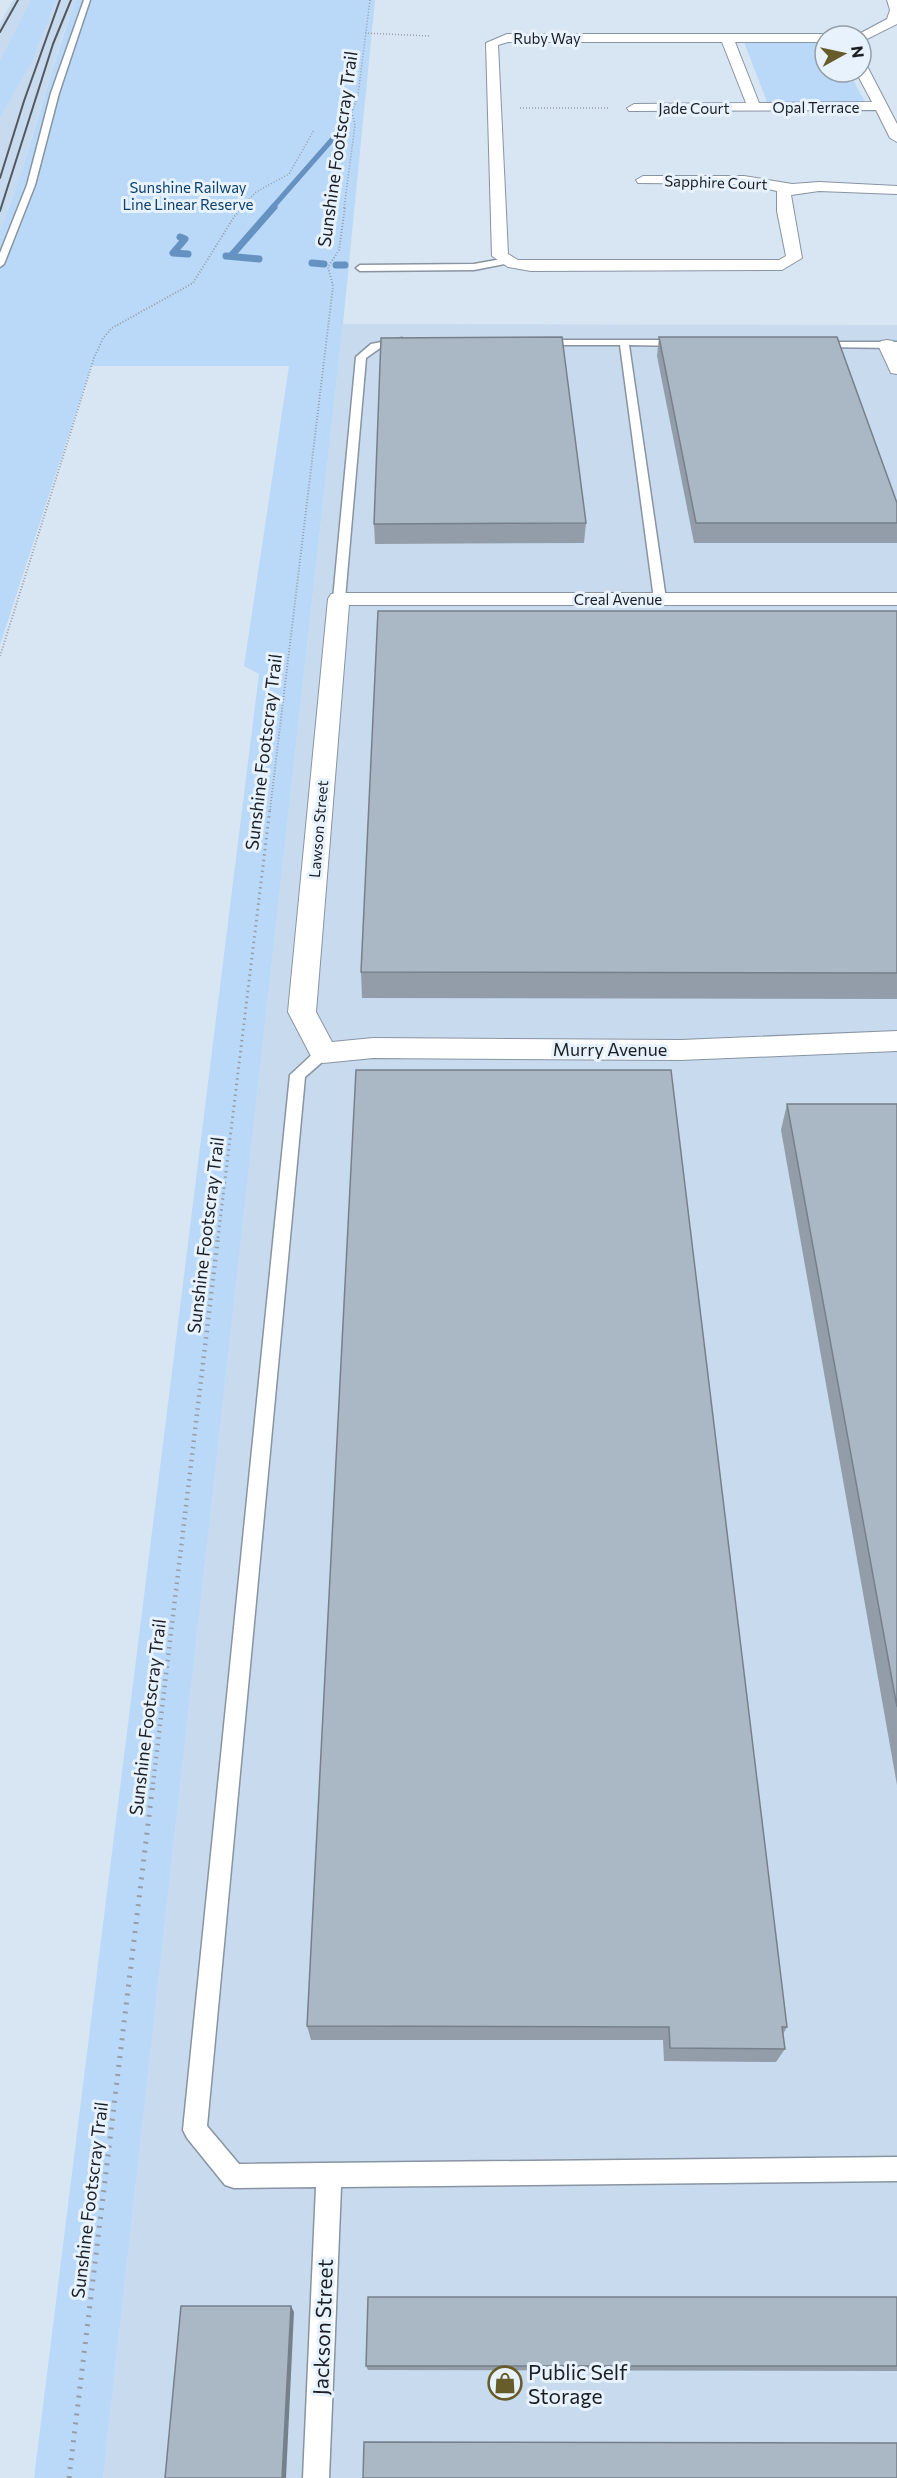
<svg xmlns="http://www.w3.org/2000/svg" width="897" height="2478" font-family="Commissioner,sans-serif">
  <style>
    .built { fill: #c8daee }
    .green { fill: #bad9f9 }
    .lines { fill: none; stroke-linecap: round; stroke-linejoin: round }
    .stream-far1 { stroke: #6592c1; stroke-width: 5 }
    .stream { stroke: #6592c1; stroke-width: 7 }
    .lane-casing { stroke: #8894a2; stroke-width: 3 }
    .street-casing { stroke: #8894a2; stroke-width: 2 }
    .path-far4 { stroke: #959ea9; stroke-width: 1.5; stroke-dasharray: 1 2; stroke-linecap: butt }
    .path-far3 { stroke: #959ea9; stroke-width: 2; stroke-dasharray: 1 2; stroke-linecap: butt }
    .path-far2 { stroke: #959ea9; stroke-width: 3; stroke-dasharray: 1.5 4; stroke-linecap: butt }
    .path-far1 { stroke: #959ea9; stroke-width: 4.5; stroke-dasharray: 1.5 5; stroke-linecap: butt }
    .path { stroke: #959ea9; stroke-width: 5; stroke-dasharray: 2 7; stroke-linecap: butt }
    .lane { fill: #fff; fill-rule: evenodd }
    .street { fill: #fff; fill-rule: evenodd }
    .rail { stroke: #525860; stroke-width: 2 }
    .wall { fill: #929da9 }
    .shaded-wall { fill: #77808a }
    .building { fill: #aab7c5; stroke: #77808a; stroke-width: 1.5 }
    .labels { text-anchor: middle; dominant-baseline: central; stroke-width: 6; stroke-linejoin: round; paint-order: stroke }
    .far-street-label { font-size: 15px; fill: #1b1f24; stroke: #e7f2fd }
    .far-park-label { font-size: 15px; fill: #0e416e; stroke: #e7f2fd }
    .street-label { font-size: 18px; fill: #1b1f24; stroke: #e7f2fd }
    .near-street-label { font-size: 21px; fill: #1b1f24; stroke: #e7f2fd }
    .near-poi-label { font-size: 21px; fill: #1b1f24; stroke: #e7f2fd; text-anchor: start }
  </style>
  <rect width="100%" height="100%" fill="#d8e5f3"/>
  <!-- built -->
  <path class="built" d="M 13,0 L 76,0 L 62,37 L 19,179 L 0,230 L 0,23 Z
    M 343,324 L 897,325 L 897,2478 L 103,2478 Z"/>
  <!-- green -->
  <path class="green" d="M 31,0 L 56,0 L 32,61 L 0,117 L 0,61 Z
    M 76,0 L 375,0 L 343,324 L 103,2478 L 34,2478 L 259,674 L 244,666 L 289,366 L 91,366 L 0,645 L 0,230 C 31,155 47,76 76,0 Z
    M 744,42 L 825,42 L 825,72 L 849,72 L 865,102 L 767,102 Z"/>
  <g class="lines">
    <!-- stream-far1 -->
    <path class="stream-far1" d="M 272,208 L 337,134"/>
    <!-- stream -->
    <path class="stream" d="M 180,237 L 185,239 L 173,253 L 188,254
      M 226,256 L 259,259
      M 231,256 L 274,207
      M 312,263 L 324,264
      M 336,265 L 345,265"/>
    <defs>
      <path id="lane" d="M 84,0 L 90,0 L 59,93 L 35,185 L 4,264 L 0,267 L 0,253 L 27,185 L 51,93 Z
        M 507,258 L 511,261 L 510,263 L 474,270 L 360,271 L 356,268 L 360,265 L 474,264 Z
        M 402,338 L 407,341 L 405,343 L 383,346 L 366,358 L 345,599 L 339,602 L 333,599 L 356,357 L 371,344 Z
        M 539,340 L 681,340 L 686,343 L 681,346 L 629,345 L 666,599 L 664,601 L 660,602 L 654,599 L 620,345 L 542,345 L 539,344 Z
        M 815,342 L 897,342 L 897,348 L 818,347 L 815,346 Z
        M 323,1048 L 330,1053 L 328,1057 L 305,1077 L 207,2126 L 239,2164 L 897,2157 L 897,2181 L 341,2187 L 329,2478 L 303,2478 L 316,2187 L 234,2188 L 225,2185 L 187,2138 L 183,2130 L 290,1075 L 318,1049 Z"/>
      <path id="street" d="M 887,0 L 897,0 L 897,24 L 861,42 L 861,36 L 857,35 L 887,19 L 890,10 Z
        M 507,34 L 825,34 L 830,36 L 825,36 L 825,42 L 735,42 L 759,103 L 872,102 L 856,72 L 861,72 L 861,64 L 868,68 L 897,124 L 897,142 L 890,138 L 876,110 L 629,111 L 627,108 L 634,104 L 746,103 L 722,42 L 508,42 L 498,45 L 508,254 L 518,260 L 779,260 L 786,256 L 777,211 L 777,191 L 744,184 L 638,183 L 636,180 L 643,176 L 744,176 L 792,184 L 819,182 L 897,186 L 897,194 L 819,191 L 791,195 L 802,258 L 782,270 L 531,271 L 508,267 L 492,256 L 486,43 Z
        M 887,340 L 893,341 L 897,348 L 897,374 L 891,373 L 878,345 L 881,341 Z
        M 339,593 L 897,593 L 897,605 L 349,605 L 316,1012 L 332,1042 L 373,1038 L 681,1040 L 897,1031 L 897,1051 L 681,1060 L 373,1058 L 323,1063 L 313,1060 L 288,1012 L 328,599 L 331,594 Z"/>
    </defs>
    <!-- lane casing -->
    <use href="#lane" class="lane-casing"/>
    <!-- street casing -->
    <use href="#street" class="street-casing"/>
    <!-- path-far4 -->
    <path class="path-far4" d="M 365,33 L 430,36
      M 520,108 L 608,108
      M 241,208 L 256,192 L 289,174 L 314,130
      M 344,208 L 355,125 L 352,112 L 358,95 L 370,0"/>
    <!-- path-far3 -->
    <path class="path-far3" d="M 0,656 L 94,358 L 103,338 L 112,328 L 193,283 L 234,217 L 243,207
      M 270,810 L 333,286 L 328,267 L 339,250 L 345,207"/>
    <!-- path-far2 -->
    <path class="path-far2" d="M 218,1238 L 270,808"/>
    <!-- path-far1 -->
    <path class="path-far1" d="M 153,1784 L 218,1237"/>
    <!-- path -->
    <path class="path" d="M 69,2478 L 153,1783"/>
    <!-- lane -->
    <use href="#lane" class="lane"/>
    <!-- street -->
    <use href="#street" class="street"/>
    <!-- rail -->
    <path class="rail" d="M 0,32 L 18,0
      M 0,178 L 24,101 L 60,0
      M 0,211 L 53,44 L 71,0"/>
  </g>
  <!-- wall -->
  <path class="wall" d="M 659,337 L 897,503 L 897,543 L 694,543 L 657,356 Z
    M 586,523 L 584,543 L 375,544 L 374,524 Z
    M 897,611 L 897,999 L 362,998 L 361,972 Z
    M 787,1104 L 897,1104 L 897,1785 L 781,1130 Z
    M 307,2026 L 787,2027 L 783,2034 L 785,2049 L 776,2062 L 664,2061 L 663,2040 L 311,2040 Z
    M 897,2297 L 897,2371 L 368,2370 L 366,2366 Z"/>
  <!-- shaded-wall -->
  <path class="shaded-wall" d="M 291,2306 L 294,2312 L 286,2478 L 282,2478 Z"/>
  <!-- building -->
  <path class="building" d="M 562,337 L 586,523 L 374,524 L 381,338 Z
    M 659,337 L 837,337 L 897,503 L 897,523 L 696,523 Z
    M 378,611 L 897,611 L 897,973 L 361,972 Z
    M 356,1070 L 671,1070 L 787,2027 L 782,2027 L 785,2049 L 670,2048 L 669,2027 L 307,2026 Z
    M 787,1104 L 897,1104 L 897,1707 Z
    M 368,2297 L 897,2297 L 897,2366 L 366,2366 Z
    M 181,2306 L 291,2306 L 282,2478 L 165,2478 Z
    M 364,2442 L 897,2443 L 897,2478 L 363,2478 Z"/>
  <!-- icons -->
  <defs>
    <symbol id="shop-ring" viewBox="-11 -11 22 22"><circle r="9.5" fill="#e7f2fd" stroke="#665d2a" stroke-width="1.5"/><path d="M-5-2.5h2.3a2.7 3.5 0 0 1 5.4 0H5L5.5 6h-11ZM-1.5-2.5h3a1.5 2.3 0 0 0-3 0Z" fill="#665d2a"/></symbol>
  </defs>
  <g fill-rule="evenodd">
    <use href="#shop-ring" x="486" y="2364" width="38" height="38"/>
  </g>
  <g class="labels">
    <!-- far-street labels -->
    <g class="far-street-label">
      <text x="547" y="38">Ruby Way</text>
      <text x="816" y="107">Opal Terrace</text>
      <text x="694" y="108">Jade Court</text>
      <text transform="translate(716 182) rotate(2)">Sapphire Court</text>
      <text x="618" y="599">Creal Avenue</text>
      <text transform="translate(318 829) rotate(-85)">Lawson Street</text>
    </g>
    <!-- far-park labels -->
    <g class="far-park-label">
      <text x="188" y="187">Sunshine Railway<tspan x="188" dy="17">Line Linear Reserve</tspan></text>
    </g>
    <!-- street labels -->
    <g class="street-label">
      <text transform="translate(337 149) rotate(-82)">Sunshine Footscray Trail</text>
      <text transform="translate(263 752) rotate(-83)">Sunshine Footscray Trail</text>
      <text x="610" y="1049">Murry Avenue</text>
      <text transform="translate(205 1235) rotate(-83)">Sunshine Footscray Trail</text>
      <text transform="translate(147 1717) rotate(-83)">Sunshine Footscray Trail</text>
      <text transform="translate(89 2200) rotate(-83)">Sunshine Footscray Trail</text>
    </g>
    <!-- near-street labels -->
    <g class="near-street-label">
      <text transform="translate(322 2327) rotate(-88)">Jackson Street</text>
    </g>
    <!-- near-poi labels -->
    <g class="near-poi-label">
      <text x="528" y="2371">Public Self<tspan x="528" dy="24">Storage</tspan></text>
    </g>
  </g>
  <!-- north arrow -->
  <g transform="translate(843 54) rotate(82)"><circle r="28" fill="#e7f2fd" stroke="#959ea6" stroke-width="1.5"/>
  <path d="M0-4.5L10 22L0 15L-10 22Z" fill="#665d2a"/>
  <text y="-9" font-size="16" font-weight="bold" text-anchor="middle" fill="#1b1f24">N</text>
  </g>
</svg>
